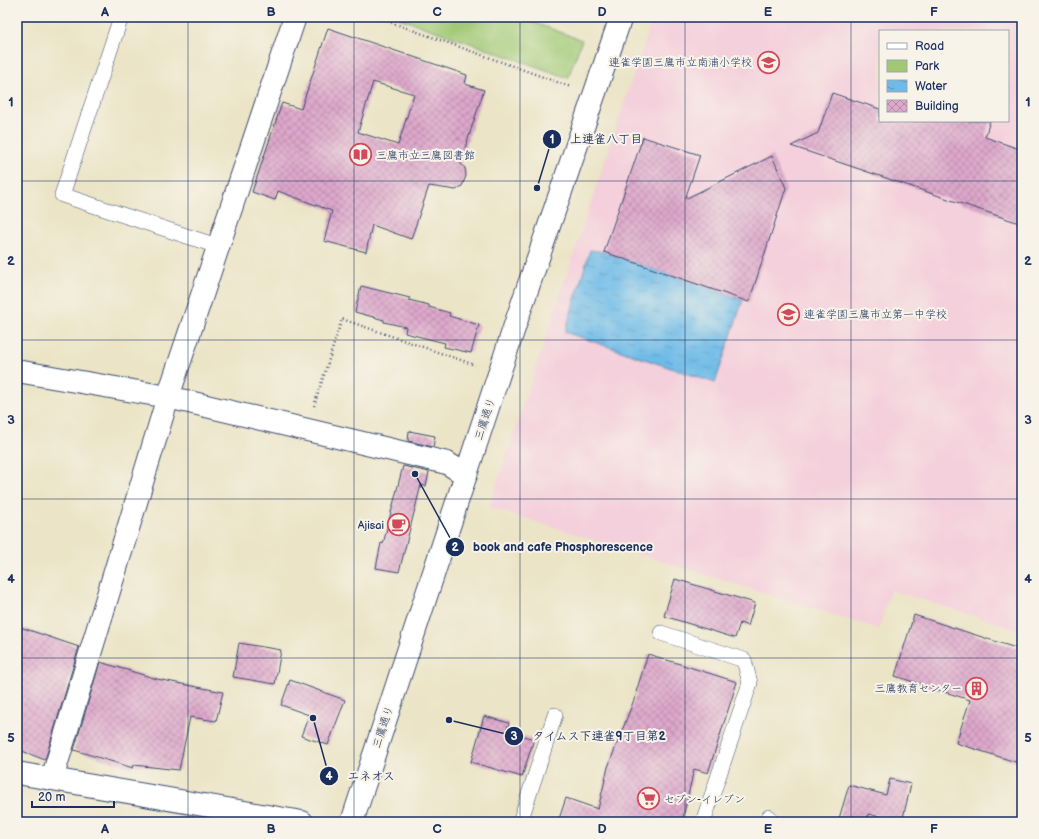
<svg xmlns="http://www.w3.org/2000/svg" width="1039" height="839" font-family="'Balsamiq Sans','Klee One',sans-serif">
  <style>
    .built { fill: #f4cfdc; fill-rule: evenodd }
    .green { fill: #a1c974; stroke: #5e7c69 }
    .water { fill: url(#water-ripples); stroke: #4475a3 }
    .building { fill: url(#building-cross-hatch); fill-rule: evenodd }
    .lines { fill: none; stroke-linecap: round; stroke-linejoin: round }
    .lane-casing { stroke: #3a4a6e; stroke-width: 16 }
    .street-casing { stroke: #3a4a6e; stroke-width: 24 }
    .secondary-casing { stroke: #3a4a6e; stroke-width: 24 }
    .path { stroke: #3a4a6e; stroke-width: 2.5; stroke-dasharray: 1 3; stroke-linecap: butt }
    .lane { stroke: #fff; stroke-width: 15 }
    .street { stroke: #fff; stroke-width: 22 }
    .secondary { stroke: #fff; stroke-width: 22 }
    .grid { fill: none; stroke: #1b2f5e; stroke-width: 1; stroke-opacity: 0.55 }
    .labels { text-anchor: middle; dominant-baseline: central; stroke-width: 4; stroke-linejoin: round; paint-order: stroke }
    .poi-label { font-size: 11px; fill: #1b2f5e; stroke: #f7f3e8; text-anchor: end }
    .street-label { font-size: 11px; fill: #1b2f5e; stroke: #f7f3e8 }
    .leader { fill: none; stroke: #1b2f5e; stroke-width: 1.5 }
    .callout-dot { fill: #1b2f5e; stroke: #f7f3e8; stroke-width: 1.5 }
    .mark-label { font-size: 12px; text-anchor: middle; font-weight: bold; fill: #fff }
    .callout-label { font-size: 12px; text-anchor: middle; font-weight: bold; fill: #1b2f5e; stroke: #f7f3e8; stroke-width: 4; stroke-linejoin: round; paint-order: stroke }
    .neatline { fill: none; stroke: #1b2f5e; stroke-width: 1.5 }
    .grid-label { font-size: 13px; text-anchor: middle; font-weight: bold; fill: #1b2f5e }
  </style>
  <defs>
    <pattern id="water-ripples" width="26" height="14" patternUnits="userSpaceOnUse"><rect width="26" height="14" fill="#6ebbe8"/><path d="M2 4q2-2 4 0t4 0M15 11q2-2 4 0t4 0" fill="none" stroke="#5a98bf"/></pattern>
    <pattern id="building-cross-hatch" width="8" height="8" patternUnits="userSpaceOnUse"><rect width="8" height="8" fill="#dea8cb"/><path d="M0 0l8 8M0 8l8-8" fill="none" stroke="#b389a8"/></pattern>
  </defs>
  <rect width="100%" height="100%" fill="#f7f3e8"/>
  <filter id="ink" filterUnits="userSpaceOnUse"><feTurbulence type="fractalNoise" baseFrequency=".025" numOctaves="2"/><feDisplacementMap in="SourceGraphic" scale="8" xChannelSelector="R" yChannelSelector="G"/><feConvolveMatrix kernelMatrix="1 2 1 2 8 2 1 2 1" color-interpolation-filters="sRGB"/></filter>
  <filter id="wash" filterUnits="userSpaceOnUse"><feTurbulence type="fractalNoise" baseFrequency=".012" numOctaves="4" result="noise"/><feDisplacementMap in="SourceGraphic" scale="16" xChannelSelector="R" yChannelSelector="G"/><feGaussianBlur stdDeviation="0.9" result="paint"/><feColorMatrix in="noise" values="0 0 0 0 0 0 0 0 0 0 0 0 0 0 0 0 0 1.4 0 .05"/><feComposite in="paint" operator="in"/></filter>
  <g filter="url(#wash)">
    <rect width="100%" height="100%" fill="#ebe4c6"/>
    <!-- built -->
    <path class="built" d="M 653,17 L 1022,17 L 1022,631 L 890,590 L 879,629 L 489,507 ZM 880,31 L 1008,31 L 1008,121 L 880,121 Z"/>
    <!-- green -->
    <path class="green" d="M 396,17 L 519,17 L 582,40 L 568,78 Z"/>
    <!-- water -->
    <path class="water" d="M 590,250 L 604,252 L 743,300 L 715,383 L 565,332 Z"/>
    <g id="blocks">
      <!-- building -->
      <path class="building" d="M 328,28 L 467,75 L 465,84 L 484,90 L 460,163 L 465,168 L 466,176 L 462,186 L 456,190 L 429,186 L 411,239 L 372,225 L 366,252 L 324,241 L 332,211 L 278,191 L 275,200 L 252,192 L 282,103 L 301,109 ZM 373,82 L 414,94 L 398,145 L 358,132 Z
        M 832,93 L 880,109 L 880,121 L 990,121 L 985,137 L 1022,150 L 1022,224 L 791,146 L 818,133 Z
        M 643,137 L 700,155 L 685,199 L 772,156 L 786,188 L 749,302 L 604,252 Z
        M 361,286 L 410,298 L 409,300 L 429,305 L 429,307 L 450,313 L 449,316 L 479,325 L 471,353 L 444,347 L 445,343 L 405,333 L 406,327 L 384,322 L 384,320 L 355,312 Z
        M 409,431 L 435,436 L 433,447 L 408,441 Z
        M 403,466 L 429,472 L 426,486 L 421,485 L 399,572 L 376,568 L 381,543 L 383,544 Z
        M 675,579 L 755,603 L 748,626 L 740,623 L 735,638 L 664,616 Z
        M 914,615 L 1022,650 L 1022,764 L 956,743 L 970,700 L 895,676 Z
        M 17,626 L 79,647 L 45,760 L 17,749 Z
        M 239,643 L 281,650 L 275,684 L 233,677 Z
        M 648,654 L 737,682 L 708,773 L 694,769 L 682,822 L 639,822 L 625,819 L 625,822 L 558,822 L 566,798 L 598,809 L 608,767 L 637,692 L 636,692 Z
        M 100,662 L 157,679 L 223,692 L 216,721 L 190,717 L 179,770 L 134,765 L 133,768 L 74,750 Z
        M 290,680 L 345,700 L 328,745 L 301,736 L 309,715 L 281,705 Z
        M 484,716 L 509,723 L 506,731 L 534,739 L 522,777 L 471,762 Z
        M 890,779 L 911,784 L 902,822 L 868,814 L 866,822 L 838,822 L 849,785 L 886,795 Z"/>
    </g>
  </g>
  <g filter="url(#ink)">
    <use href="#blocks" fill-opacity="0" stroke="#3a4a6e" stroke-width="1"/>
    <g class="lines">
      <defs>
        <path id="lane" d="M 121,17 L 62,195 L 217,246
          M 661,633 L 744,660 L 750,683 L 703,822
          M 520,822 L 555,715
          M 768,822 L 769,817"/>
        <path id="street" d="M 17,371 L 168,397 L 447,463 L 466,475
          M 52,779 L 168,397 L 295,17"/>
        <path id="secondary" d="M 17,773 L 302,822
          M 352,822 L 517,319 L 621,17"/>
      </defs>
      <!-- lane casing -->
      <use href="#lane" class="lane-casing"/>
      <!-- street casing -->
      <use href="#street" class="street-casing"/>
      <!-- secondary casing -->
      <use href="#secondary" class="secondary-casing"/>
      <!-- path -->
      <path class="path" d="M 376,17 L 571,87
        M 314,406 L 342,319 L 475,365"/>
      <!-- lane -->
      <use href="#lane" class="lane"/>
      <!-- street -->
      <use href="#street" class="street"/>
      <!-- secondary -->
      <use href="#secondary" class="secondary"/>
    </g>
  </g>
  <!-- grid -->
  <path class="grid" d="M 188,17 L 188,822M 354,17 L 354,822M 520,17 L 520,822M 685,17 L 685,822M 851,17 L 851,822M 17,181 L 1022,181M 17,340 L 1022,340M 17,499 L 1022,499M 17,658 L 1022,658"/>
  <!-- icons -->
  <defs>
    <symbol id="school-ring" viewBox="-11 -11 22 22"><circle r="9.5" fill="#f7f3e8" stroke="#d1495b" stroke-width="1.5"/><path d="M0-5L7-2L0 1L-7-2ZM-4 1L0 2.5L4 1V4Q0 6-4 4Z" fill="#d1495b"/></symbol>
    <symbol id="library-ring" viewBox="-11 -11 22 22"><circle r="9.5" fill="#f7f3e8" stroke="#d1495b" stroke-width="1.5"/><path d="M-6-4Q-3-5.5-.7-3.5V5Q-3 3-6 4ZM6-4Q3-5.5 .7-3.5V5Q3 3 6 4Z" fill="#d1495b"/></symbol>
    <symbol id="cafe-ring" viewBox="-11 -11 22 22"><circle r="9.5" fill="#f7f3e8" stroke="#d1495b" stroke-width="1.5"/><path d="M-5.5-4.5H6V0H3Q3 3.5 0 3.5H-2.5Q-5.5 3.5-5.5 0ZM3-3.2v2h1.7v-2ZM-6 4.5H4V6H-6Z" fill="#d1495b"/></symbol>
    <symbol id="building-ring" viewBox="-11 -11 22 22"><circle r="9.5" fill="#f7f3e8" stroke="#d1495b" stroke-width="1.5"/><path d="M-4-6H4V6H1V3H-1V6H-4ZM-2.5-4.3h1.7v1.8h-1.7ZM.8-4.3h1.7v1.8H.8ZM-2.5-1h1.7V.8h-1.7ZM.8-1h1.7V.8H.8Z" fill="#d1495b"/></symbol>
    <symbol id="supermarket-ring" viewBox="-11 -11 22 22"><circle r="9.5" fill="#f7f3e8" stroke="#d1495b" stroke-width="1.5"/><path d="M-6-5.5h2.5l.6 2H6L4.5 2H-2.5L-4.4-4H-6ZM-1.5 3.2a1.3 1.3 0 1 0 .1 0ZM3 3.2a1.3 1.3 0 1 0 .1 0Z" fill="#d1495b"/></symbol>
  </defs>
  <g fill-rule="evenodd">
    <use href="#school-ring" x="756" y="50" width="25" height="25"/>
    <use href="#library-ring" x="348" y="142" width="25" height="25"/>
    <use href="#school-ring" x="776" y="302" width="25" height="25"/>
    <use href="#cafe-ring" x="386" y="512" width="25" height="25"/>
    <use href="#building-ring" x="964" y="676" width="25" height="25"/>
    <use href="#supermarket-ring" x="636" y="786" width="25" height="25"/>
  </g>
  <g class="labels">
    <!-- poi labels -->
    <g class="poi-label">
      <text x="752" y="62">連雀学園三鷹市立南浦小学校</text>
      <text x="376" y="155" text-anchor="start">三鷹市立三鷹図書館</text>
      <text x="804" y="314" text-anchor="start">連雀学園三鷹市立第一中学校</text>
      <text x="384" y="525">Ajisai</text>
      <text x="962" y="688">三鷹教育センター</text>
      <text x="664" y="799" text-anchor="start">セブン-イレブン</text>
    </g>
    <!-- street labels -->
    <g class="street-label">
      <text transform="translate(485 419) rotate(-72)">三鷹通り</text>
      <text transform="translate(383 727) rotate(-72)">三鷹通り</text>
    </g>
  </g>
  <!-- callouts -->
  <path class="leader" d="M537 188L552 139M415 474L455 547M449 720L514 736M313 718L329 776"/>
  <g class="callout-dot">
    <circle cx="537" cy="188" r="4"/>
    <circle cx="415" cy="474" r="4"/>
    <circle cx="449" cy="720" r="4"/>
    <circle cx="313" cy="718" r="4"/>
    <circle cx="552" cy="139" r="10"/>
    <circle cx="455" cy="547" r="10"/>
    <circle cx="514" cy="736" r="10"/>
    <circle cx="329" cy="776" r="10"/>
  </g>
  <g class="mark-label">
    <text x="552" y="143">1</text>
    <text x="455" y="551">2</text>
    <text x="514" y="740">3</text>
    <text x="329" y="780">4</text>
  </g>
  <g class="callout-label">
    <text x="606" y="143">上連雀八丁目</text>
    <text x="563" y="551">book and cafe Phosphorescence</text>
    <text x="599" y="740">タイムス下連雀9丁目第2</text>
    <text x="371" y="780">エネオス</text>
  </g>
  <!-- margin -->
  <rect width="1039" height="839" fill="none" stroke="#f7f3e8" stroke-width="44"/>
  <!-- legend -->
  <rect x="879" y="30" width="130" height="92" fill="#f7f3e8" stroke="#9fa5b1"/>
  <rect x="887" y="43" width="20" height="6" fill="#ffffff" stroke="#9fa5b1"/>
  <text x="915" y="50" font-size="12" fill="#1b2f5e">Road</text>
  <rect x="887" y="60" width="20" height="12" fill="#a1c974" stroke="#9fa5b1"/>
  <text x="915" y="70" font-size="12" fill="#1b2f5e">Park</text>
  <rect x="887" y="80" width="20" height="12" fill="url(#water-ripples)" stroke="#9fa5b1"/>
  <text x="915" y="90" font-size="12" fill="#1b2f5e">Water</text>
  <rect x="887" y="100" width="20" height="12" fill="url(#building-cross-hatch)" stroke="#9fa5b1"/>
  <text x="915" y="110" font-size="12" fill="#1b2f5e">Building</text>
  <!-- scale -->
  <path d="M32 801v6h82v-6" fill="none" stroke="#1b2f5e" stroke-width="2"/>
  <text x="38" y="801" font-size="12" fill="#1b2f5e" stroke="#f7f3e8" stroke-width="3" paint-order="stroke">20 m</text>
  <rect x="22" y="22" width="995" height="795" class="neatline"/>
  <g class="grid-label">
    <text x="105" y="16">A</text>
    <text x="271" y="16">B</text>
    <text x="437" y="16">C</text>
    <text x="602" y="16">D</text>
    <text x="768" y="16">E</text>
    <text x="934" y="16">F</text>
    <text x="11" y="106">1</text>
    <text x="1028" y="106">1</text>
    <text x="11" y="265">2</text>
    <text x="1028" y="265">2</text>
    <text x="11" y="424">3</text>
    <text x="1028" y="424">3</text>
    <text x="11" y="583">4</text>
    <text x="1028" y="583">4</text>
    <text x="11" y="742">5</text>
    <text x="1028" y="742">5</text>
    <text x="105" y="833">A</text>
    <text x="271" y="833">B</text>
    <text x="437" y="833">C</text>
    <text x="602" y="833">D</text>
    <text x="768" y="833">E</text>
    <text x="934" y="833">F</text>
  </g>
</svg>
